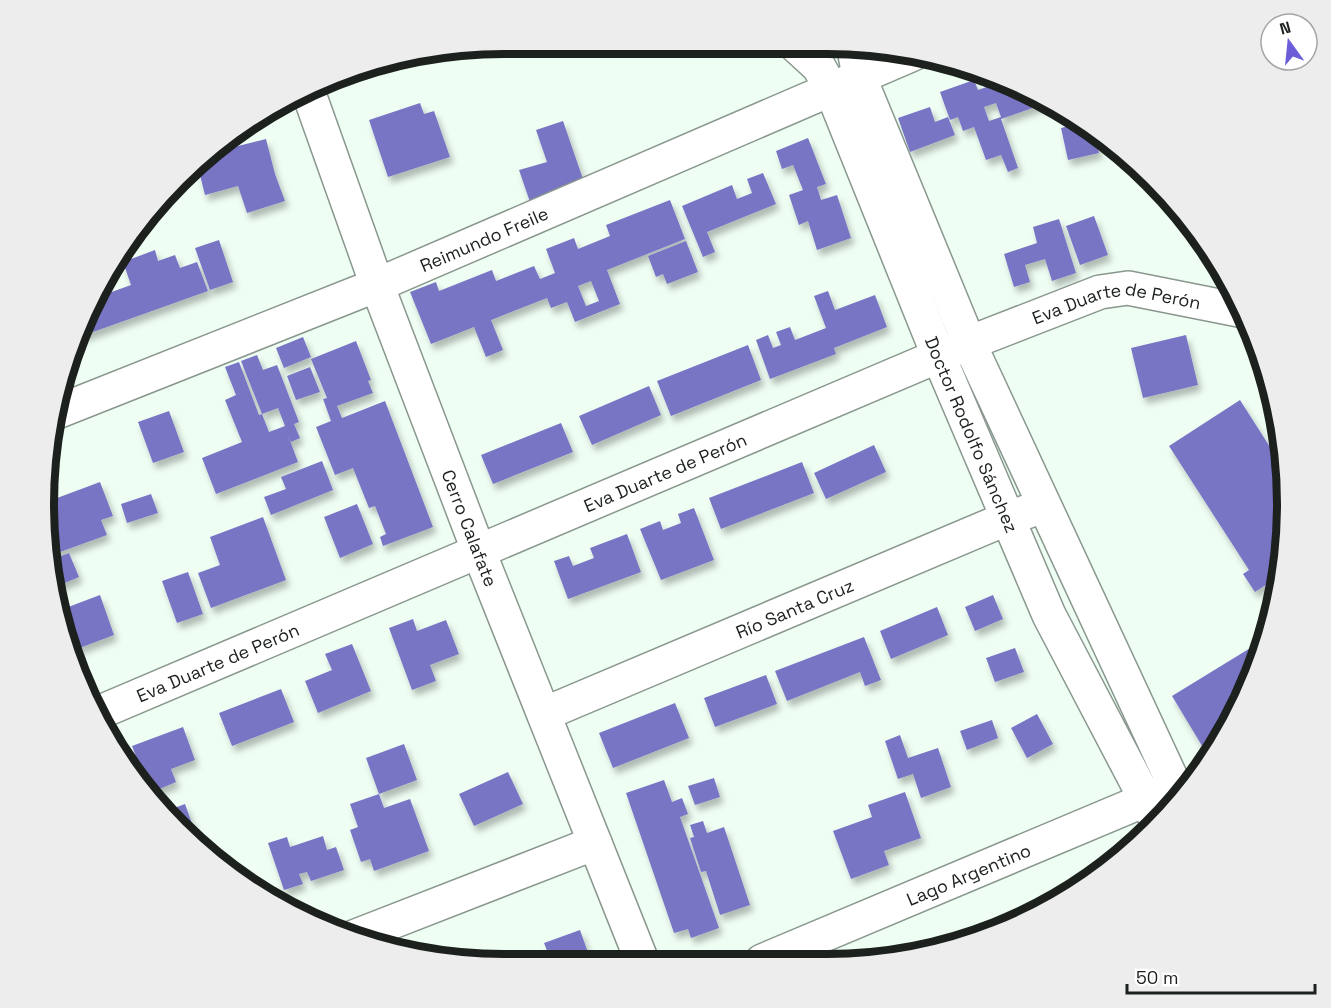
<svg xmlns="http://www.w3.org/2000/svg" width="1331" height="1008" font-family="'Space Grotesk',sans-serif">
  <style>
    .building { fill: #7875c5; fill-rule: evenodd; filter: url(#shadow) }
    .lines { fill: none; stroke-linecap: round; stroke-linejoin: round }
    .minor-casing { stroke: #89978e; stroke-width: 36 }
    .minor { stroke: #fff; stroke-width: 33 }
    .labels { text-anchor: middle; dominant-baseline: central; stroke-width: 5; stroke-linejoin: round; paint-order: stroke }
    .street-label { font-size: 18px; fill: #1c211e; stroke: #fff }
    .rim { fill: none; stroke: #1c211e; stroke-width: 8 }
  </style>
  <defs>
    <filter id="shadow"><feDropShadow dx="3.5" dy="6" stdDeviation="3" flood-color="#0004"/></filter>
  </defs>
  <rect width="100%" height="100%" fill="#eefef3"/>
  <!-- building -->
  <path class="building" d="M 974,80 L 978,90 L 1003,81 L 1021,88 L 1022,90 L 1031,91 L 1042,98 L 1044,104 L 1001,119 L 1018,168 L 1008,172 L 1001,155 L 986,160 L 974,127 L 963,131 L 958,117 L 950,120 L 940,92 ZM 996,103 L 1001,117 L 989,121 L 984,107 Z
    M 420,103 L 424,114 L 434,111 L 450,157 L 388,177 L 369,120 Z
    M 930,107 L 935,122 L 948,117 L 955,135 L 910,152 L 898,118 Z
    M 563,121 L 584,182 L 530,202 L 519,170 L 547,162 L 536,130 Z
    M 1082,123 L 1094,131 L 1099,153 L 1068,160 L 1061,128 Z
    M 808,138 L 826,184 L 817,187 L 821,200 L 837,195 L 851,238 L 817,250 L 808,221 L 799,225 L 789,195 L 803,190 L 793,165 L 782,169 L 776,151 Z
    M 266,139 L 275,174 L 285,201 L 247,213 L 238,186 L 205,195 L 198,167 L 218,151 Z
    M 763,173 L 776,204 L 707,232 L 715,252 L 703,257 L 682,206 L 732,185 L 737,199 L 752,193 L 747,179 Z
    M 670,200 L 685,239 L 607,270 L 620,304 L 575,322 L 567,302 L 551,308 L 547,298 L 491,320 L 503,350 L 486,357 L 474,327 L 431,344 L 410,292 L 436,282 L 439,291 L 492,270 L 496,281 L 534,266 L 540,279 L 555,273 L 546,249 L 574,238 L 578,249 L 610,236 L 606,225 ZM 591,281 L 599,301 L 586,306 L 578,286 Z
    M 1094,216 L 1108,255 L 1080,265 L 1066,226 Z
    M 1059,219 L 1076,273 L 1052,281 L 1045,259 L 1025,265 L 1030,282 L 1014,287 L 1004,254 L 1037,243 L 1033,227 Z
    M 219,240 L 233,282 L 210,290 L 195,248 Z
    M 686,241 L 698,272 L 667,284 L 663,274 L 656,277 L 648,256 Z
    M 155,250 L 158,261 L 175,255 L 180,268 L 197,262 L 208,291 L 79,337 L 92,299 L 131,285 L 123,262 Z
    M 828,291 L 835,310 L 875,295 L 887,327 L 834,348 L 836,354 L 770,379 L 756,340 L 768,335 L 773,348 L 781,345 L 776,332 L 790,327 L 795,340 L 826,328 L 814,296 Z
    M 1186,335 L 1198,385 L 1143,398 L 1131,348 Z
    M 303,337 L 311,357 L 284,368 L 276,348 Z
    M 356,341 L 371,380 L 368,381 L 373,393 L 337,406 L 342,418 L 385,401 L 433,527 L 383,546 L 380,537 L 386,534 L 375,506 L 369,508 L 353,468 L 335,475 L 316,427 L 331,421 L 323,399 L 327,398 L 311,359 Z
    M 748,345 L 761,380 L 671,416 L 657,381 Z
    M 257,355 L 263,370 L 277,365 L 299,422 L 294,424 L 300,438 L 291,442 L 288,435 L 298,462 L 216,494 L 202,458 L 242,442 L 225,400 L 236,395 L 225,367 L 239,362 L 259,415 L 262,414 L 241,361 ZM 278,408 L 285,426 L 269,432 L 262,414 Z
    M 310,367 L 320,392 L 296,400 L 287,376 Z
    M 649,386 L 661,415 L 592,445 L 579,416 Z
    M 1240,400 L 1284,469 L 1287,504 L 1283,548 L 1280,550 L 1283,554 L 1281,575 L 1255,592 L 1243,574 L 1249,570 L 1169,446 Z
    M 169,411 L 184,452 L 153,463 L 138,422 Z
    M 561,423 L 573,452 L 493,484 L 481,455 Z
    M 874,445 L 886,472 L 826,499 L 814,473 Z
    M 322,461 L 333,490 L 271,515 L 264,497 L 286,489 L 281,477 Z
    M 802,462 L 814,493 L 721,529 L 709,498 Z
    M 100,482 L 113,516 L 101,520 L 107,535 L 49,556 L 45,534 L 45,526 L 57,522 L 49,501 Z
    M 151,494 L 158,513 L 127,523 L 121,504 Z
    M 357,504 L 373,544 L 340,558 L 324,517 Z
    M 694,508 L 714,560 L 661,580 L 640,529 L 660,521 L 663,530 L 681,523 L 678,514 Z
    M 263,517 L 286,580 L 211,608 L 198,573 L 220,565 L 210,537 Z
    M 627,534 L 641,572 L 568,599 L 554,561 L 569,556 L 573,566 L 594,558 L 590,548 Z
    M 69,553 L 79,577 L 55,587 L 50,560 Z
    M 188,572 L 203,614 L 177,623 L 162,581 Z
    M 100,595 L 114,635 L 77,649 L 63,609 Z
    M 993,595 L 1003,619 L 975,631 L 965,607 Z
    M 937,607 L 948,635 L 891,659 L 880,631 Z
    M 413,619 L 417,631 L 446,620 L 459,654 L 430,665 L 436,681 L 412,690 L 389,628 Z
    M 864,637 L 881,680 L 865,686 L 860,672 L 787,701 L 775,671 Z
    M 1265,639 L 1253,680 L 1210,759 L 1172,696 Z
    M 352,644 L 371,691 L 318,713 L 305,681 L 332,670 L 325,654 Z
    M 1015,648 L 1024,672 L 995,682 L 986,658 Z
    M 766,675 L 777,704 L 715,727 L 704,698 Z
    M 281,689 L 294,722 L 232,746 L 219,713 Z
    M 675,703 L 689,738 L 613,768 L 599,733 Z
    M 1037,714 L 1053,744 L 1027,758 L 1011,728 Z
    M 992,720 L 998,738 L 967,750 L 960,731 Z
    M 183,727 L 195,760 L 171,769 L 176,782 L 150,793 L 132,746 Z
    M 900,735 L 908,758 L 938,748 L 951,787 L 921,798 L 913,774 L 898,779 L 885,741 Z
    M 404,744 L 417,780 L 379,794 L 366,758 Z
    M 508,772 L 523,804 L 474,826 L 459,794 Z
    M 714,778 L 720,797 L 695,805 L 688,786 Z
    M 664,780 L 672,802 L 682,798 L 688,814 L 680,817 L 719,928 L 691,938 L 688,929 L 674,933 L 626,793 Z
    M 905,792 L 921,838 L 884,851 L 889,865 L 851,879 L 833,831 L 872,817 L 868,805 Z
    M 379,794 L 384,808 L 410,799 L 429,851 L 374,871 L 370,859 L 361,862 L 350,830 L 358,827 L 350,804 Z
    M 185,804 L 202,851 L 166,811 Z
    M 703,821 L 707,833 L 724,827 L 750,905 L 720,915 L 706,871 L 701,872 L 690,838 L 694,837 L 690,825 Z
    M 323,836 L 327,850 L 336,847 L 344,870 L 311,881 L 307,872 L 299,874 L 303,884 L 284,890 L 268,843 L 287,837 L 290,847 Z
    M 580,930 L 591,961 L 551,961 L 544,943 Z"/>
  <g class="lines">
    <defs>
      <g id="minor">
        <path id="s1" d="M 794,44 L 819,67 L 831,89 L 939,357 L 1049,615 L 1158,823"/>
        <path d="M 853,44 L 859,76 L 969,343 L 1180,797"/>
        <path id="s2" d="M 308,91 L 377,285 L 479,552 L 642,961"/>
        <path id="s3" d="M 52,414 L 377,285 L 913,54"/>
        <path id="s4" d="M 98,713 L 969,343 L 1100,292 L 1128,288 L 1244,311"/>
        <path id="s5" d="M 544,714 L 1008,518 L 1029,511"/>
        <path d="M 351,938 L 595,843"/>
        <path id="s6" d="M 762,961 L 1164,792"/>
      </g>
    </defs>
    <!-- minor casing -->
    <use href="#minor" class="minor-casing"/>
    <!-- minor -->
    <use href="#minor" class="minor"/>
  </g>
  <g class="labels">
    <!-- street labels -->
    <g class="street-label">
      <text stroke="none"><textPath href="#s3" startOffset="466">Reimundo Freile</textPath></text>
      <text stroke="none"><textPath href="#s4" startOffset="1102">Eva Duarte de Perón</textPath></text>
      <text stroke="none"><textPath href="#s1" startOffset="432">Doctor Rodolfo Sánchez</textPath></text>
      <text stroke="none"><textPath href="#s4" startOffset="616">Eva Duarte de Perón</textPath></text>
      <text stroke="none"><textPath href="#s2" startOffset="466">Cerro Calafate</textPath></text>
      <text stroke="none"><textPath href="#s5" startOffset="272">Río Santa Cruz</textPath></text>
      <text stroke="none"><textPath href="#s4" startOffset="130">Eva Duarte de Perón</textPath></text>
      <text stroke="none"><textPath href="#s6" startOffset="224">Lago Argentino</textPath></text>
    </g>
  </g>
  <!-- crop -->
  <path d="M0 0H1331V1008H0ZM504 54H827A450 450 0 0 1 1277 504V504A450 450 0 0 1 827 954H504A450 450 0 0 1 54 504V504A450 450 0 0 1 504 54Z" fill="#ededed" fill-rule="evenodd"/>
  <path class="rim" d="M504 54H827A450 450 0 0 1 1277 504V504A450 450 0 0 1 827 954H504A450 450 0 0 1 54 504V504A450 450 0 0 1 504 54Z"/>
  <!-- north arrow -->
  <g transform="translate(1289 42) rotate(345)"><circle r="28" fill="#ffffff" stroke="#a4a6a5" stroke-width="1.5"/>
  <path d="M0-4.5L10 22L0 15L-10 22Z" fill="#6a5dd7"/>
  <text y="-9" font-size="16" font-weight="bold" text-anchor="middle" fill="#1c211e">N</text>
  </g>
  <!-- scale -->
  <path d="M1127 984v9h188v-9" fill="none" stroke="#1c211e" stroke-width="3"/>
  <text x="1136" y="984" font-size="18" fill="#1c211e" stroke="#ffffff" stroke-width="4.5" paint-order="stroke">50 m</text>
</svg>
